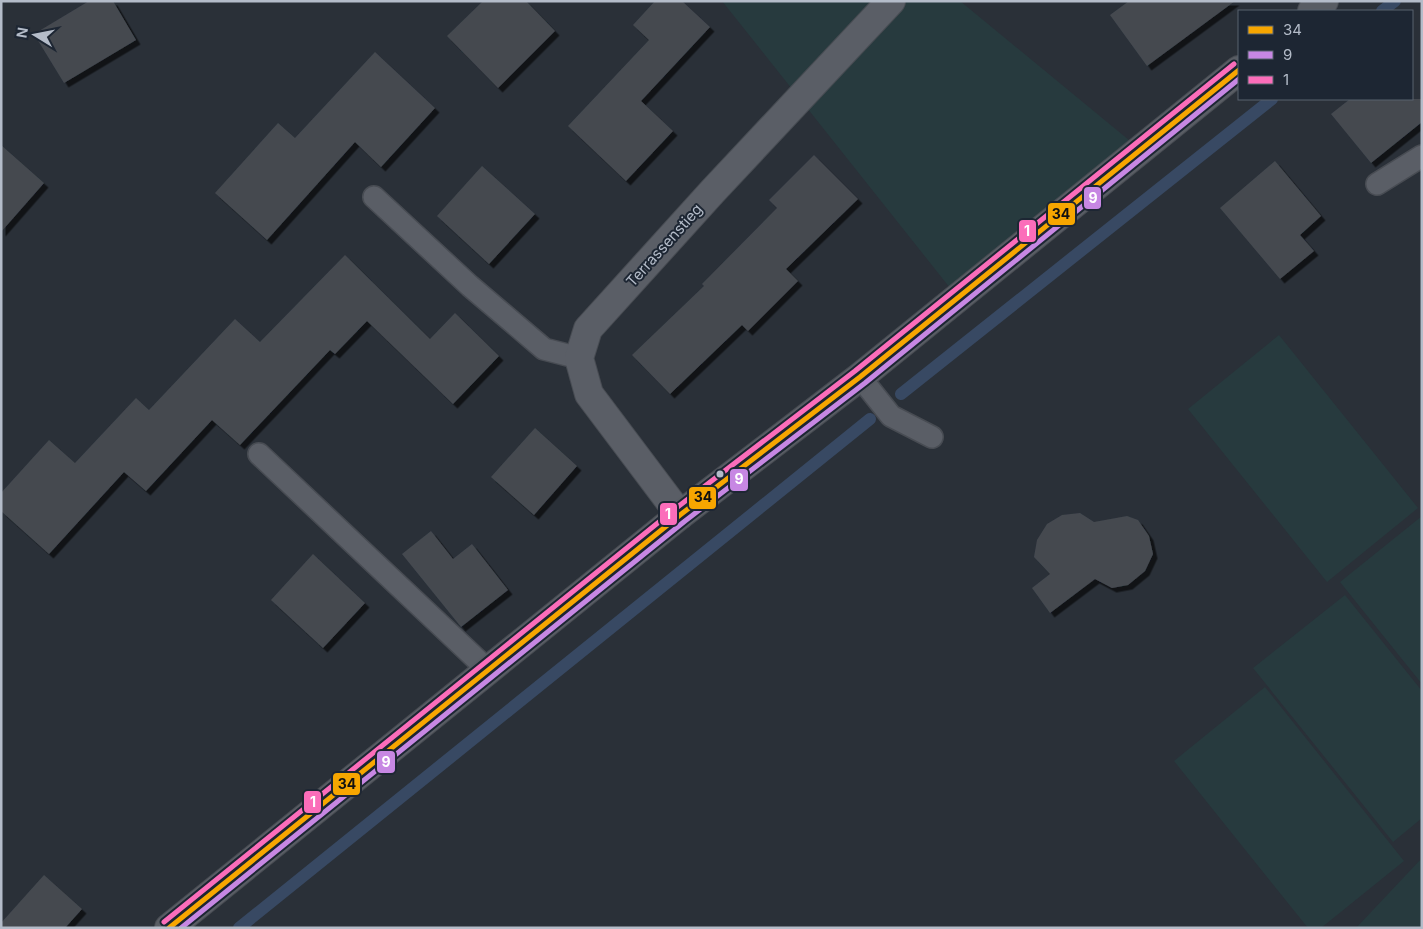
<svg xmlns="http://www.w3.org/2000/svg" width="1423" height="929" font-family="Inter,sans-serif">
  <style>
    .green { fill: #273a3e }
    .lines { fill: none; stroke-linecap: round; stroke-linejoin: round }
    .stream { stroke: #384963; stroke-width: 12 }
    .building { fill: #444950; filter: url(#shadow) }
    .service-casing { stroke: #484c53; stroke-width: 24 }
    .minor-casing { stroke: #484c53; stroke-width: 30 }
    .secondary-casing { stroke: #484c53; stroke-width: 30 }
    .service { stroke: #5a5e66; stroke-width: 21 }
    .minor { stroke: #5a5e66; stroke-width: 28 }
    .secondary { stroke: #595d64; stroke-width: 28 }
    .bus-1-casing { stroke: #1d2633; stroke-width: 9 }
    .bus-2-casing { stroke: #1d2633; stroke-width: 9 }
    .bus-3-casing { stroke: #1d2633; stroke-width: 9 }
    .bus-1 { stroke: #f7a600; stroke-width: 5 }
    .bus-2 { stroke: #c787e3; stroke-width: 5 }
    .bus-3 { stroke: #fb6dba; stroke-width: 5 }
    .bus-dot { fill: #b4bcc9; stroke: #1d2633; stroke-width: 2 }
    .labels { text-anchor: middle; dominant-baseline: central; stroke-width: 4; stroke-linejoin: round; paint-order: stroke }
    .street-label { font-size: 15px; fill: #b4bcc9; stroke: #1d2633 }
    .line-badge { stroke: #1d2633; stroke-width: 2 }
    .badge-label { font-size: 14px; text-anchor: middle; font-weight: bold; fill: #fff }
    .pale-badge-label { font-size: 14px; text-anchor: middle; font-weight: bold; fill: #111 }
  </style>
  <defs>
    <filter id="shadow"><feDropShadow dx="4.5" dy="4.5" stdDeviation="0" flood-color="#0009"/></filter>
  </defs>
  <rect width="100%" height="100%" fill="#2a3038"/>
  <!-- green -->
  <path class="green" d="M 722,1 L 960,1 L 1141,150 L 958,298 Z
    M 1279,335 L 1418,508 L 1327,582 L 1188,409 Z
    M 1422,516 L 1422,684 L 1340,582 Z
    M 1345,595 L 1422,691 L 1422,818 L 1393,842 L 1253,668 Z
    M 1265,687 L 1404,861 L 1321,928 L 1308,928 L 1174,761 Z
    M 1422,858 L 1422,928 L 1356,928 Z"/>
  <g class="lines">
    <!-- stream -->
    <path class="stream" d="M 1382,11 L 1395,1
      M 901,394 L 1272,99
      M 239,928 L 870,419"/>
  </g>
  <!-- building -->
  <path class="building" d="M 89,1 L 113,1 L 136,40 L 64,83 L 34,34 Z
    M 483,1 L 526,1 L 555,31 L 498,88 L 447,36 Z
    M 655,1 L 682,1 L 710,27 L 641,101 L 673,131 L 626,181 L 568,126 L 649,40 L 633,25 Z
    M 1129,1 L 1235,1 L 1147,66 L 1110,15 Z
    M 375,52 L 435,108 L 381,167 L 355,142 L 267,240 L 215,193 L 278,123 L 295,138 Z
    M 1350,99 L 1422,99 L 1422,122 L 1371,163 L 1331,114 Z
    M 1,145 L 44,183 L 1,232 Z
    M 814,155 L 858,199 L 786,269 L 798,281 L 748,331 L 742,325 L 670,394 L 632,355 L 704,286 L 702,284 L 777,208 L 769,200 Z
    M 1275,161 L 1321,216 L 1300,235 L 1314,251 L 1280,279 L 1220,208 Z
    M 482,166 L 535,214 L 489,264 L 437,216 Z
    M 345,255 L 430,339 L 455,313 L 499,356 L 453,404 L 367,321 L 335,354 L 330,350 L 240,445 L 212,420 L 146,491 L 124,472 L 49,554 L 1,511 L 1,493 L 49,440 L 75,463 L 136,398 L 149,410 L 235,319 L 260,342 Z
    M 535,428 L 577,466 L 534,515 L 491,477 Z
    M 1080,513 L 1094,522 L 1127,516 L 1138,520 L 1149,536 L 1153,554 L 1145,571 L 1128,585 L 1112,588 L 1095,579 L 1050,613 L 1032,588 L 1050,574 L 1034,557 L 1037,540 L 1047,524 L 1062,515 Z
    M 431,531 L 453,559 L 472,544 L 508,590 L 461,627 L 402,554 Z
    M 313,554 L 365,603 L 323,648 L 271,600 Z
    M 44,875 L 82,909 L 65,928 L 1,928 L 1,923 Z"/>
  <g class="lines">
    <defs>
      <path id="service" d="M 1377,184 L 1422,156
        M 374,197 L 470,286 L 544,349 L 579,358
        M 860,377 L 891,416 L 932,437
        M 259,454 L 488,670"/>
      <path id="minor" d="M 680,515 L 589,394 L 579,358 L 588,329 L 712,192 L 891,1"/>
      <path id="secondary" d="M 1312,11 L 1324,1
        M 169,928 L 680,515 L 860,377 L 1239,70"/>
    </defs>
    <!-- service casing -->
    <use href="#service" class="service-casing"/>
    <!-- minor casing -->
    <use href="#minor" class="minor-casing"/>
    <!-- secondary casing -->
    <use href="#secondary" class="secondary-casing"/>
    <!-- service -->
    <use href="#service" class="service"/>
    <!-- minor -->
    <use href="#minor" class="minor"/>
    <!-- secondary -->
    <use href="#secondary" class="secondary"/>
    <defs>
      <path id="bus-1" d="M 169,928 L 680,515 L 860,377 L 1239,70"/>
      <path id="bus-2" d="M 181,928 L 685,521 L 865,383 L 1239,79"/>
      <path id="bus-3" d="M 164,922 L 675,509 L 855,371 L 1234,64"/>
    </defs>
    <!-- bus-1 casing -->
    <use href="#bus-1" class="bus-1-casing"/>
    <!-- bus-2 casing -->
    <use href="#bus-2" class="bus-2-casing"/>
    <!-- bus-3 casing -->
    <use href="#bus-3" class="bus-3-casing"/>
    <!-- bus-1 -->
    <use href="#bus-1" class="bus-1"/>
    <!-- bus-2 -->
    <use href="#bus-2" class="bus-2"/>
    <!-- bus-3 -->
    <use href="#bus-3" class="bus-3"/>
  </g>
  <!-- markers -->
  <circle class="bus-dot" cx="720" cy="474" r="4.5"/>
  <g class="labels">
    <!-- street labels -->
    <g class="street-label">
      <text transform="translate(664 245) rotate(-48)">Terrassenstieg</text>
    </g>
  </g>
  <g class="line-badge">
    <rect x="1083" y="186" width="19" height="24" rx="5" fill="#c787e3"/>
    <rect x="1047" y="202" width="29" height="24" rx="5" fill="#f7a600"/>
    <rect x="1018" y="219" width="19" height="24" rx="5" fill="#fb6dba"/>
    <rect x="729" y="468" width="20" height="24" rx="5" fill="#c787e3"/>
    <rect x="688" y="486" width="29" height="24" rx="5" fill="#f7a600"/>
    <rect x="659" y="502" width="19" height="24" rx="5" fill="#fb6dba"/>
    <rect x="376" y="750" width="20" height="24" rx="5" fill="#c787e3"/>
    <rect x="332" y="772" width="29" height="24" rx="5" fill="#f7a600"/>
    <rect x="303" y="790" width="19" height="24" rx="5" fill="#fb6dba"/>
  </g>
  <g class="badge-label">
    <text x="1093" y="203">9</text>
    <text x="1027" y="236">1</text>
    <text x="739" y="484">9</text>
    <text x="668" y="519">1</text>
    <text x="386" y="767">9</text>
    <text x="313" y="807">1</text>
  </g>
  <g class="pale-badge-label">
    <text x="1061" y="219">34</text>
    <text x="703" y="502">34</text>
    <text x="347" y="789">34</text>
  </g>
  <!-- border -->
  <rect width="1423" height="929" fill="none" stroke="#b4bcc9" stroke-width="5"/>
  <!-- legend -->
  <rect x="1238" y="10" width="175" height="90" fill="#1d2633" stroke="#59626f"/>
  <rect x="1248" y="26" width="25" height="8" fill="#f7a600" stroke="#59626f"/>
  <text x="1283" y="35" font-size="15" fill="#b4bcc9">34</text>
  <rect x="1248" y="51" width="25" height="8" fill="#c787e3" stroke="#59626f"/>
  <text x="1283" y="60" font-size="15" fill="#b4bcc9">9</text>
  <rect x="1248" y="76" width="25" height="8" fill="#fb6dba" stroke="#59626f"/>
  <text x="1283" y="85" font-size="15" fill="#b4bcc9">1</text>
  <!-- north arrow -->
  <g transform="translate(35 35) rotate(280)" stroke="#1d2633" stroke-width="4" paint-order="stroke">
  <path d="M0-4L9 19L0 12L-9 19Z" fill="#b4bcc9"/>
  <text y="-8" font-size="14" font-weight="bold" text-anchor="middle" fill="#b4bcc9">N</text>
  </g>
</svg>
